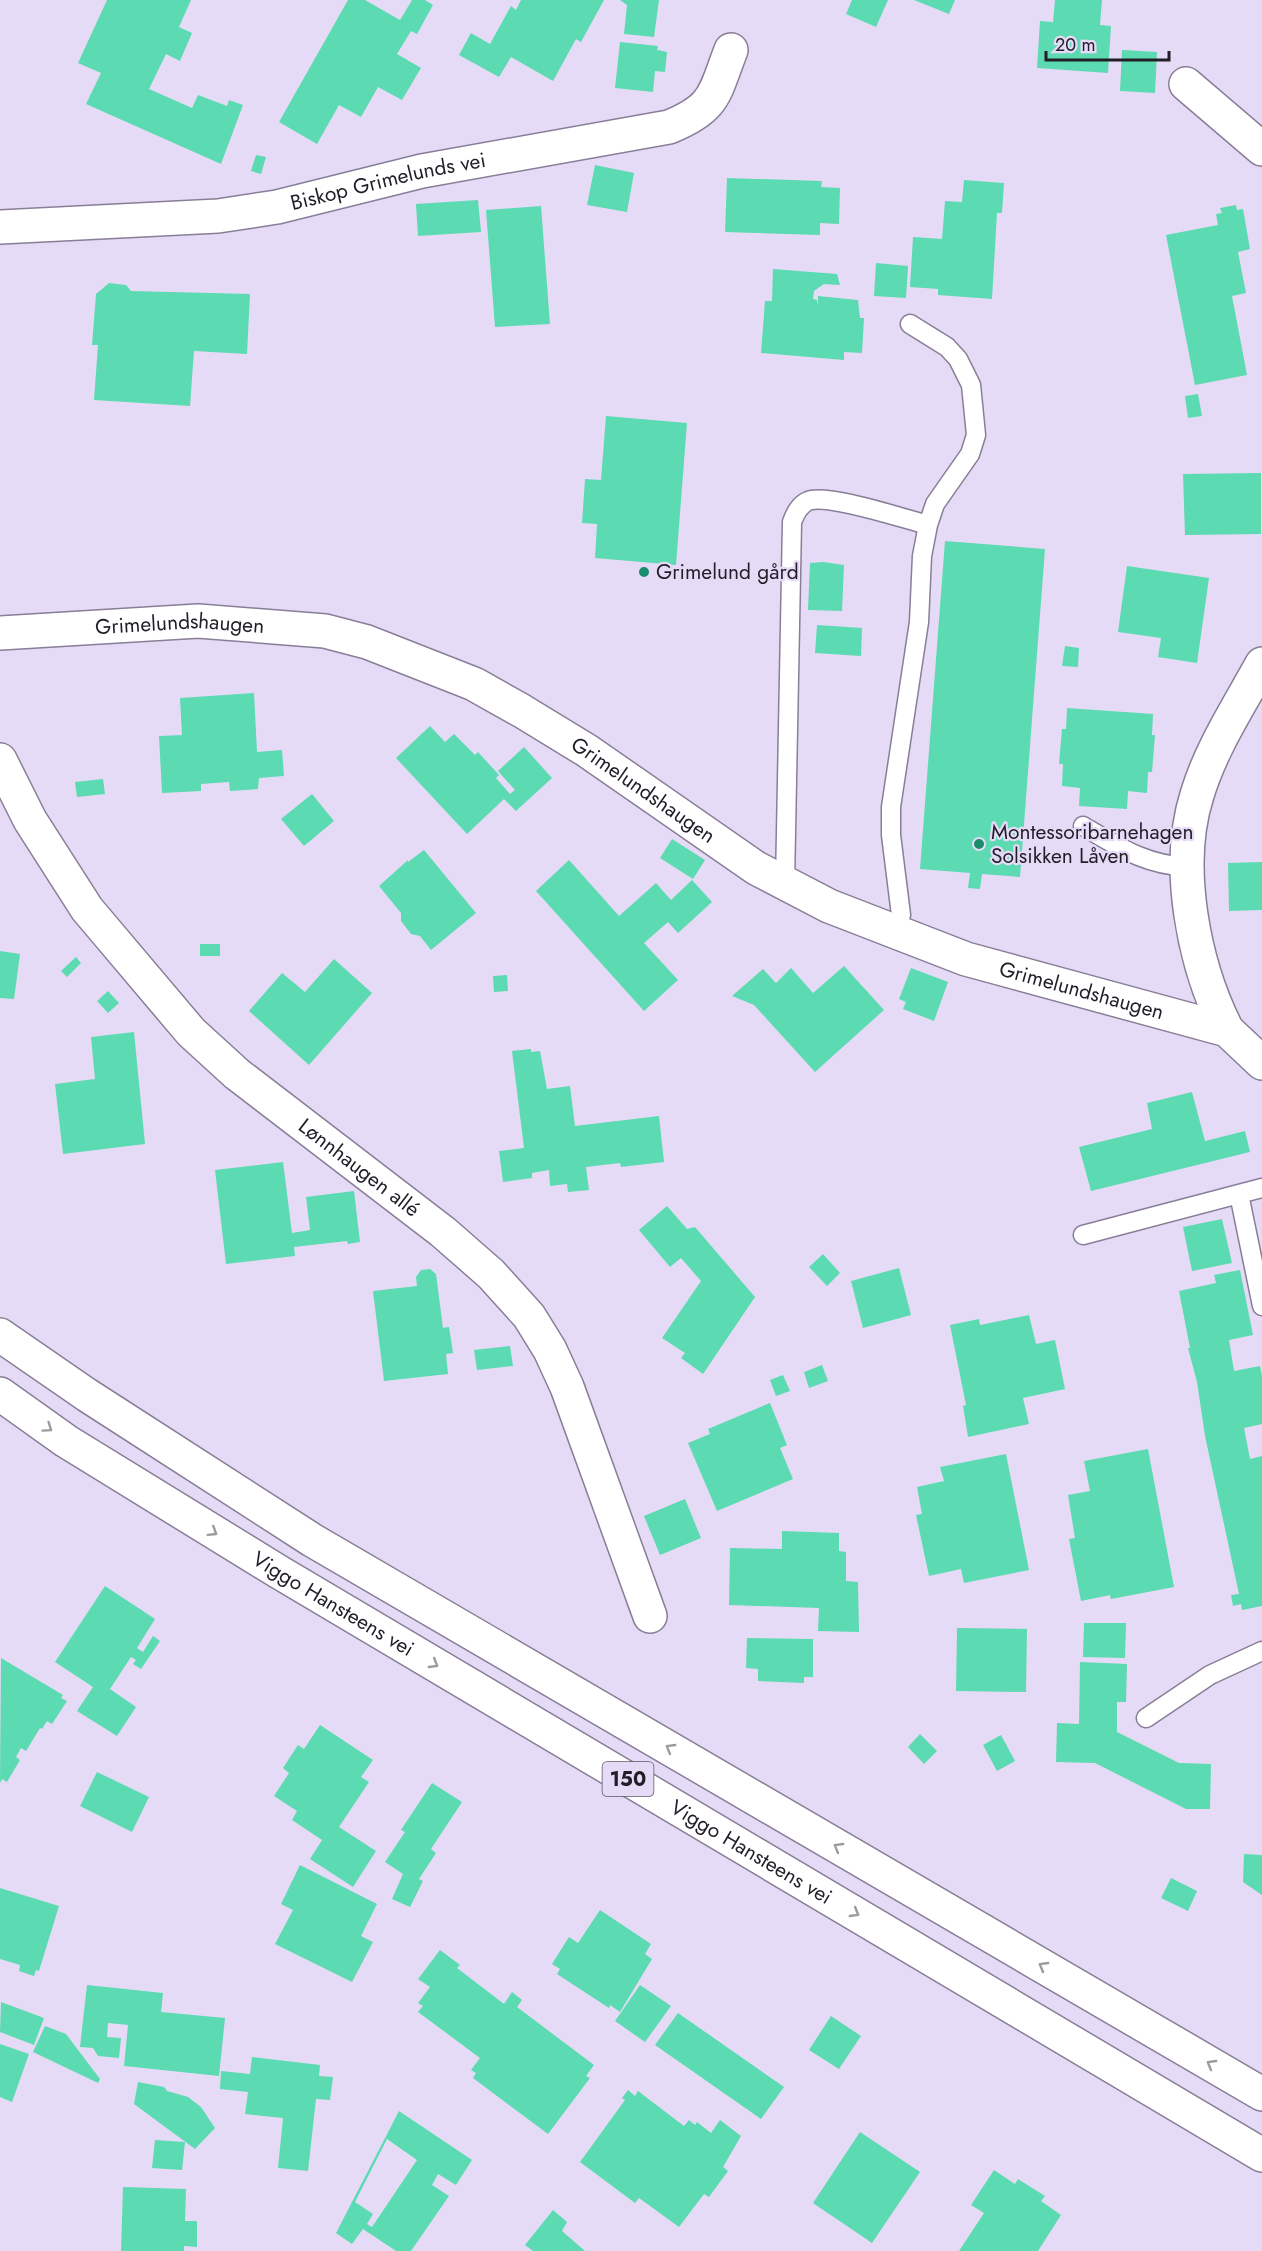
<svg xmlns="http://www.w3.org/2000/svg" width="1262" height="2251" font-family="Jost,sans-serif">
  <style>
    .building { fill: #5cdab1; fill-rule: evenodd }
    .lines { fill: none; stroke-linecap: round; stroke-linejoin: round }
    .lane-casing { stroke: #897e97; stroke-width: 21 }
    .street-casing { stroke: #897e97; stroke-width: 36 }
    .highway-casing { stroke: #897e97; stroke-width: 36 }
    .lane { stroke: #fff; stroke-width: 18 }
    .street { stroke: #fff; stroke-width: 33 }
    .highway { stroke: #fff; stroke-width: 33 }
    .oneway { stroke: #9c9a9e }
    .poi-dot { fill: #1b8d6d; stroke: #e6dbf7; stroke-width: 2 }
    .labels { text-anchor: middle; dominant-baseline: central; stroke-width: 4.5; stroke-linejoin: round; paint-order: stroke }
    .shield { fill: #e6dbf7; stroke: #5d5766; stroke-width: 1.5 }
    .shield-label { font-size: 20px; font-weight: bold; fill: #221e28 }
    .street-label { font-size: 21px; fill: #221e28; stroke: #e6dbf7 }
    .poi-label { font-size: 21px; fill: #221e28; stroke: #e6dbf7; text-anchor: start }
  </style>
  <rect width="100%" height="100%" fill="#e6dbf7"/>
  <!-- building -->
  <path class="building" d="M 107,0 L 191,0 L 179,27 L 192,33 L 180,61 L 166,54 L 149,89 L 192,108 L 198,95 L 227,106 L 229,100 L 243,105 L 221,164 L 86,104 L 101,73 L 78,63 Z
    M 348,0 L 365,0 L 400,20 L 412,0 L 425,0 L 433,5 L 417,34 L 411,31 L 397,54 L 421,68 L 402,100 L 378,87 L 361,117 L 339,105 L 317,144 L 279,122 Z
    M 521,0 L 604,0 L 581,42 L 576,39 L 553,81 L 511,57 L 499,77 L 459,55 L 471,33 L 490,44 L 511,6 L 516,10 Z
    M 620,0 L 659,0 L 654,37 L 624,34 L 627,5 Z
    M 852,0 L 888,0 L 876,27 L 846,14 Z
    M 914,0 L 955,0 L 949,14 Z
    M 1055,0 L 1102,0 L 1100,25 L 1111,26 L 1108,73 L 1037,68 L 1040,21 L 1053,22 Z
    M 620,42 L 658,46 L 657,50 L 667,52 L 665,72 L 655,71 L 653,92 L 615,88 Z
    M 1122,50 L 1157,52 L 1155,93 L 1120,91 Z
    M 256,155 L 266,157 L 261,174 L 251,171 Z
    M 595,165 L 634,173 L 627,212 L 587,205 Z
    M 727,178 L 822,181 L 821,187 L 840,188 L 839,224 L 820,223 L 820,235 L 725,232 Z
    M 964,180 L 1004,183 L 1002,213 L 997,213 L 992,299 L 938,295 L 938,289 L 910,287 L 913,237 L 942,239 L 945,201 L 962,202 Z
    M 478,200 L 481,232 L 418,236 L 416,204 Z
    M 1236,205 L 1237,210 L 1243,209 L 1250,249 L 1238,252 L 1246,293 L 1232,296 L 1247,375 L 1195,385 L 1166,235 L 1218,225 L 1216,214 L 1222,213 L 1220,208 Z
    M 541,206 L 550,324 L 495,327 L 486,210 Z
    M 876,263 L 908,266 L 906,298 L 874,296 Z
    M 773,269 L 837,274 L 840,285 L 824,284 L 814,291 L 813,299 L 817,300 L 818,305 L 818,296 L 858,300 L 860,318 L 864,318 L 862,353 L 844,352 L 844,360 L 761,353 L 765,301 L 772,301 Z
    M 109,283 L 126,285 L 131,291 L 250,294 L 247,354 L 194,351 L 190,406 L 94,400 L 98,345 L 92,345 L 96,294 Z
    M 1198,394 L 1202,416 L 1188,418 L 1185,396 Z
    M 606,416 L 687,423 L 676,565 L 595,558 L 597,524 L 582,523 L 585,479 L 601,480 Z
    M 1261,473 L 1261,534 L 1185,535 L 1183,474 Z
    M 945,541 L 1045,549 L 1020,877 L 982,874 L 980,889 L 968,888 L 970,873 L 920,869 Z
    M 823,562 L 844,565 L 842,611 L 808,610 L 810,563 Z
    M 1127,566 L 1209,578 L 1197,663 L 1158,657 L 1161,638 L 1118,632 Z
    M 817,625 L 862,628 L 861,656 L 815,653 Z
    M 1065,646 L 1079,648 L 1078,667 L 1062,666 Z
    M 254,693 L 257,752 L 282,750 L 284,776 L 259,778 L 258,789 L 230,791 L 229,782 L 201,784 L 201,791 L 162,793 L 159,736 L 182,735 L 180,698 Z
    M 1067,708 L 1153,714 L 1152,735 L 1155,735 L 1152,772 L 1148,772 L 1147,793 L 1128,791 L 1127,809 L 1079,806 L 1080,788 L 1062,786 L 1063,764 L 1059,764 L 1062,729 L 1066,729 Z
    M 430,726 L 445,742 L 454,734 L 475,755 L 478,752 L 499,775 L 496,778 L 510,794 L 515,790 L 498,771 L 524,747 L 552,778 L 516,811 L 504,799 L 467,834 L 396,758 Z
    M 103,779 L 105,794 L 77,797 L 75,782 Z
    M 312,794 L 334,821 L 304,846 L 281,819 Z
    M 672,839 L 705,860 L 693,879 L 660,858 Z
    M 424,850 L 476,913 L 431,950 L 420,936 L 411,934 L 401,921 L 401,913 L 379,886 L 408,860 L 408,862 Z
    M 569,860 L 619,916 L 656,883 L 671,900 L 692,880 L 712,902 L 678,933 L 668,922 L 644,943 L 678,980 L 644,1011 L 536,891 Z
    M 1262,862 L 1262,910 L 1229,911 L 1228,863 Z
    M 200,944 L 220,944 L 220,956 L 200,956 Z
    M 0,951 L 20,954 L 14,999 L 0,998 Z
    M 76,957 L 81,963 L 67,977 L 61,971 Z
    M 334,959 L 372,993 L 309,1065 L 249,1011 L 282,973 L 305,992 Z
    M 844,966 L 884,1010 L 815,1072 L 754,1005 L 732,996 L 763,969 L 776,983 L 791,968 L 813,993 Z
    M 911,968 L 948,982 L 934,1021 L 903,1009 L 906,1002 L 899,999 Z
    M 507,975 L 508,991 L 494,992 L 493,976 Z
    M 108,991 L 119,1003 L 108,1013 L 97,1001 Z
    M 134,1032 L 145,1144 L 63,1154 L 55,1084 L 95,1079 L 91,1037 Z
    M 531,1049 L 531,1052 L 540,1051 L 547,1089 L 570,1086 L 575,1126 L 659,1116 L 664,1162 L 621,1167 L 620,1163 L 586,1167 L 589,1190 L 568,1192 L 567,1184 L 550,1186 L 549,1170 L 532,1173 L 532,1178 L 503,1182 L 499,1151 L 524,1148 L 512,1051 Z
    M 1192,1092 L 1205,1141 L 1245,1131 L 1250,1152 L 1091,1191 L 1079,1147 L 1152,1129 L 1147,1103 Z
    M 283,1162 L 292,1233 L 310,1230 L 306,1197 L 354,1191 L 360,1242 L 348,1244 L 347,1241 L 294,1247 L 295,1256 L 226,1264 L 215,1170 Z
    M 667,1206 L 687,1229 L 695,1227 L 755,1297 L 703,1374 L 681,1358 L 685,1353 L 662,1338 L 701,1281 L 681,1258 L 670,1267 L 639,1230 Z
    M 1222,1219 L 1232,1263 L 1192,1271 L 1183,1227 Z
    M 823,1254 L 840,1273 L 827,1286 L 809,1267 Z
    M 899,1268 L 911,1315 L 863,1328 L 851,1281 Z
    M 430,1269 L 436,1274 L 443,1328 L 449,1327 L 453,1353 L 446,1354 L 448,1374 L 384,1381 L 373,1291 L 417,1286 L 416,1277 L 421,1270 Z
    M 1240,1270 L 1253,1335 L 1229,1340 L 1234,1371 L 1260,1366 L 1262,1376 L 1262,1424 L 1244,1428 L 1250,1459 L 1262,1456 L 1262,1606 L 1242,1610 L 1241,1604 L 1233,1606 L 1231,1595 L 1239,1594 L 1205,1436 L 1197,1382 L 1188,1348 L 1190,1348 L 1179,1291 L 1216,1283 L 1214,1275 Z
    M 1029,1315 L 1036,1344 L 1055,1340 L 1065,1389 L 1023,1398 L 1029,1424 L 968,1437 L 963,1406 L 966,1405 L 950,1325 L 979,1319 L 980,1325 Z
    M 510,1346 L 513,1366 L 477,1370 L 474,1350 Z
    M 822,1365 L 828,1381 L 809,1388 L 804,1372 Z
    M 783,1375 L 790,1391 L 776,1396 L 770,1380 Z
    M 770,1403 L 787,1445 L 780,1448 L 793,1479 L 717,1511 L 688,1443 L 710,1434 L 708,1429 Z
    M 1148,1449 L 1174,1587 L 1111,1599 L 1110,1595 L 1081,1601 L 1069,1539 L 1075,1538 L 1068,1495 L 1090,1491 L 1084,1461 Z
    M 1006,1454 L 1029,1570 L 964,1583 L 961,1569 L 929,1576 L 916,1515 L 922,1514 L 917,1487 L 944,1481 L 940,1467 Z
    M 685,1499 L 701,1538 L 660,1555 L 644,1516 Z
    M 782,1531 L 839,1533 L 839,1551 L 846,1552 L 846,1581 L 858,1582 L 859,1632 L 818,1631 L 819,1608 L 729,1605 L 730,1548 L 782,1549 Z
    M 105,1586 L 155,1619 L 137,1648 L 143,1652 L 153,1636 L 160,1641 L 141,1669 L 133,1664 L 136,1660 L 131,1657 L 110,1689 L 136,1707 L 117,1736 L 77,1711 L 93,1687 L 55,1662 Z
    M 1084,1623 L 1126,1623 L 1125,1658 L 1083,1657 Z
    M 957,1628 L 1027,1629 L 1026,1692 L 956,1691 Z
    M 747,1638 L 813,1639 L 813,1677 L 804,1677 L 804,1683 L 758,1681 L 758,1669 L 746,1668 Z
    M 1,1658 L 63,1695 L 61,1698 L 67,1701 L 52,1724 L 47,1721 L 42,1729 L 40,1728 L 26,1751 L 21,1748 L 16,1757 L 20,1760 L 7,1782 L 2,1779 L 0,1783 Z
    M 1080,1662 L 1127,1664 L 1126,1702 L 1117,1702 L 1117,1732 L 1179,1763 L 1211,1764 L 1210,1809 L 1186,1809 L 1095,1763 L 1056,1762 L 1057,1723 L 1079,1724 Z
    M 320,1725 L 373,1760 L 361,1777 L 369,1782 L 339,1827 L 376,1851 L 353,1887 L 310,1859 L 322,1840 L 292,1820 L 297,1811 L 274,1796 L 289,1773 L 283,1768 L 298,1745 L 304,1749 Z
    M 920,1734 L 937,1751 L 924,1764 L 908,1747 Z
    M 1001,1735 L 1015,1761 L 997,1771 L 983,1745 Z
    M 97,1772 L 149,1797 L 132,1832 L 80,1806 Z
    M 432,1783 L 462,1802 L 431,1849 L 436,1853 L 419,1879 L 423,1881 L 410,1907 L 392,1899 L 403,1874 L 385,1862 L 405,1832 L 401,1830 Z
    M 1244,1854 L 1262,1855 L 1262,1895 L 1243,1882 Z
    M 300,1865 L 377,1904 L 361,1936 L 373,1942 L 352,1982 L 275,1944 L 293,1910 L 281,1904 Z
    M 1171,1878 L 1197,1891 L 1188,1911 L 1161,1898 Z
    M 0,1888 L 59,1906 L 39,1971 L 36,1970 L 34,1976 L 19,1971 L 20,1965 L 0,1959 Z
    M 600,1910 L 651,1944 L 645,1954 L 652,1959 L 620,2012 L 610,2005 L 609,2008 L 557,1974 L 560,1969 L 552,1964 L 569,1937 L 578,1943 Z
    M 440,1950 L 460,1965 L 457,1968 L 504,2004 L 512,1992 L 522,2000 L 517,2007 L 594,2065 L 586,2076 L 590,2078 L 548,2134 L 473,2078 L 476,2073 L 471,2070 L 480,2058 L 418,2012 L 423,2006 L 418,2003 L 430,1987 L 418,1979 Z
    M 87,1985 L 163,1993 L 161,2012 L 225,2018 L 219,2076 L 124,2066 L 128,2025 L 108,2023 L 107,2037 L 121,2038 L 119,2058 L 98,2056 L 93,2048 L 80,2047 Z
    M 640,1985 L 671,2006 L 645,2042 L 615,2021 Z
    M 1,2002 L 44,2018 L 34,2045 L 0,2032 Z
    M 678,2013 L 784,2087 L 761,2119 L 655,2045 Z
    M 831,2016 L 861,2036 L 839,2069 L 809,2050 Z
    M 45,2026 L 66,2034 L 100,2079 L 98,2083 L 33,2052 Z
    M 0,2044 L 29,2054 L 12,2102 L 0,2097 Z
    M 252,2057 L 320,2065 L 319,2076 L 333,2077 L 330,2100 L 316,2099 L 308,2171 L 278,2168 L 283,2118 L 245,2114 L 248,2092 L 220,2089 L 221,2071 L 250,2074 Z
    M 138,2082 L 164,2087 L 167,2091 L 188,2097 L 201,2107 L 215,2128 L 195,2149 L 134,2104 Z
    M 628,2090 L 635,2096 L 638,2091 L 684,2126 L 689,2120 L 695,2125 L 697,2122 L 711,2133 L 720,2120 L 741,2136 L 723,2167 L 728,2171 L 709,2197 L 704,2194 L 679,2227 L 639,2198 L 635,2203 L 580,2162 L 625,2100 L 622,2098 Z
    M 399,2111 L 472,2160 L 456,2185 L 438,2174 L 432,2185 L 449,2196 L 411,2251 L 396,2251 L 363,2229 L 352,2244 L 336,2233 ZM 387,2139 L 417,2160 L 372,2227 L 367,2224 L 373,2214 L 355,2202 Z
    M 860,2132 L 920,2172 L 872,2243 L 813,2203 Z
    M 155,2140 L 185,2142 L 182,2170 L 152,2168 Z
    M 994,2170 L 1015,2184 L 1018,2179 L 1045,2196 L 1041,2201 L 1061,2215 L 1038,2251 L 959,2251 L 984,2213 L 971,2205 Z
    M 123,2187 L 186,2189 L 185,2221 L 197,2221 L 197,2247 L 184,2246 L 184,2251 L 121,2251 Z
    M 553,2210 L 567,2222 L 562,2231 L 585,2251 L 533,2251 L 525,2245 Z"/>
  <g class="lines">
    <defs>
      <path id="lane" d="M 1083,826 C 1119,847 1145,865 1188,867
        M 785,884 L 792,522 C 795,514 799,505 808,501 C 828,493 904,519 928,525
        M 894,934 L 901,915 L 891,835 L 891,807 L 919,622 L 922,556 L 928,525 L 935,504 L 970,454 L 976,435 L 971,385 L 958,359 L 947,347 L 910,324
        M 1239,1194 L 1262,1306
        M 1083,1235 L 1262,1188
        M 1146,1718 L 1210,1675 L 1262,1651"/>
      <g id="street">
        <path d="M 1186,84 L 1262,149"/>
        <path id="s1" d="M 0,227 L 218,216 L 277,207 L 422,171 L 669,127 C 716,108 714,94 731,50"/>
        <path id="s2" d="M 0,633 L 198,621 L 325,631 L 367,642 L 474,684 L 522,711 L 586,750 L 756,868 L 829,906 L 966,959 L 1227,1030 L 1262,1063"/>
        <path id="s3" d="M 0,760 L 30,820 L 87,909 L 191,1032 L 237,1074 L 443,1232 L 491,1274 L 529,1316 L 550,1350 L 567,1387 L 650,1616"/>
        <path d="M 1227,1030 C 1194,965 1174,867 1197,795 C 1211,748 1239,706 1262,664"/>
      </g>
      <g id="highway">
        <path d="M 0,1335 L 87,1395 L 312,1540 L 1262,2094"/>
        <path id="s4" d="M 0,1394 L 66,1441 L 279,1572 L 1262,2155"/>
      </g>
    </defs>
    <!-- lane casing -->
    <use href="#lane" class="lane-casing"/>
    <!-- street casing -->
    <use href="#street" class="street-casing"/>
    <!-- highway casing -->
    <use href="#highway" class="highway-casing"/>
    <!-- lane -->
    <use href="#lane" class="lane"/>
    <!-- street -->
    <use href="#street" class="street"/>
    <!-- highway -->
    <use href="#highway" class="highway"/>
  </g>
  <!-- one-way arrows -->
  <defs><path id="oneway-chevron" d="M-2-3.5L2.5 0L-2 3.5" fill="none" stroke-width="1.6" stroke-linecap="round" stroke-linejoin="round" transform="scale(1.5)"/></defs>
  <g class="oneway">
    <use href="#oneway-chevron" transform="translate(48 1428) rotate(35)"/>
    <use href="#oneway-chevron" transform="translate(213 1532) rotate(32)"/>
    <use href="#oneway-chevron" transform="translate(434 1664) rotate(31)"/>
    <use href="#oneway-chevron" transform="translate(670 1748) rotate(-150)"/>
    <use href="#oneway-chevron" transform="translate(838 1847) rotate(-150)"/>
    <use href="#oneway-chevron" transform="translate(855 1913) rotate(31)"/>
    <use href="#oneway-chevron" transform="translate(1043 1966) rotate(-150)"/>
    <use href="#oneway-chevron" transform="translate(1211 2064) rotate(-150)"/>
  </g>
  <!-- markers -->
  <g class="poi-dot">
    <circle cx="644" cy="572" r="6"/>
    <circle cx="979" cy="844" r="6"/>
  </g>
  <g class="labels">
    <!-- shield labels -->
    <rect class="shield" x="602.5" y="1762" width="51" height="34" rx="4.5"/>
    <g class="shield-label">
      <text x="628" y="1779">150</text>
    </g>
    <!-- street labels -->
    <g class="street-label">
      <text stroke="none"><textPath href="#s1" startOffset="392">Biskop Grimelunds vei</textPath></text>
      <text stroke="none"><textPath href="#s2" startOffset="180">Grimelundshaugen</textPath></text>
      <text stroke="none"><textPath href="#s2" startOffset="684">Grimelundshaugen</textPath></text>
      <text stroke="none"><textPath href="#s2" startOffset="1170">Grimelundshaugen</textPath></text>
      <text stroke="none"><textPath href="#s3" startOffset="550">Lønnhaugen allé</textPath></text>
      <text stroke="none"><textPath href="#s4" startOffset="394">Viggo Hansteens vei</textPath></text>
      <text stroke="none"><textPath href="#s4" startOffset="880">Viggo Hansteens vei</textPath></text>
    </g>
    <!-- poi labels -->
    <g class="poi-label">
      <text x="656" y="572">Grimelund gård</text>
      <text x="991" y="832">Montessoribarnehagen<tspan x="991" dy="24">Solsikken Låven</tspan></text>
    </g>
  </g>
  <!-- scale -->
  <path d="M1046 51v9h123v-9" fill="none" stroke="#221e28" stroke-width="3"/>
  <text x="1055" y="51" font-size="18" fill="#221e28" stroke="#e6dbf7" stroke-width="4.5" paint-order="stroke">20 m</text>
</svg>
